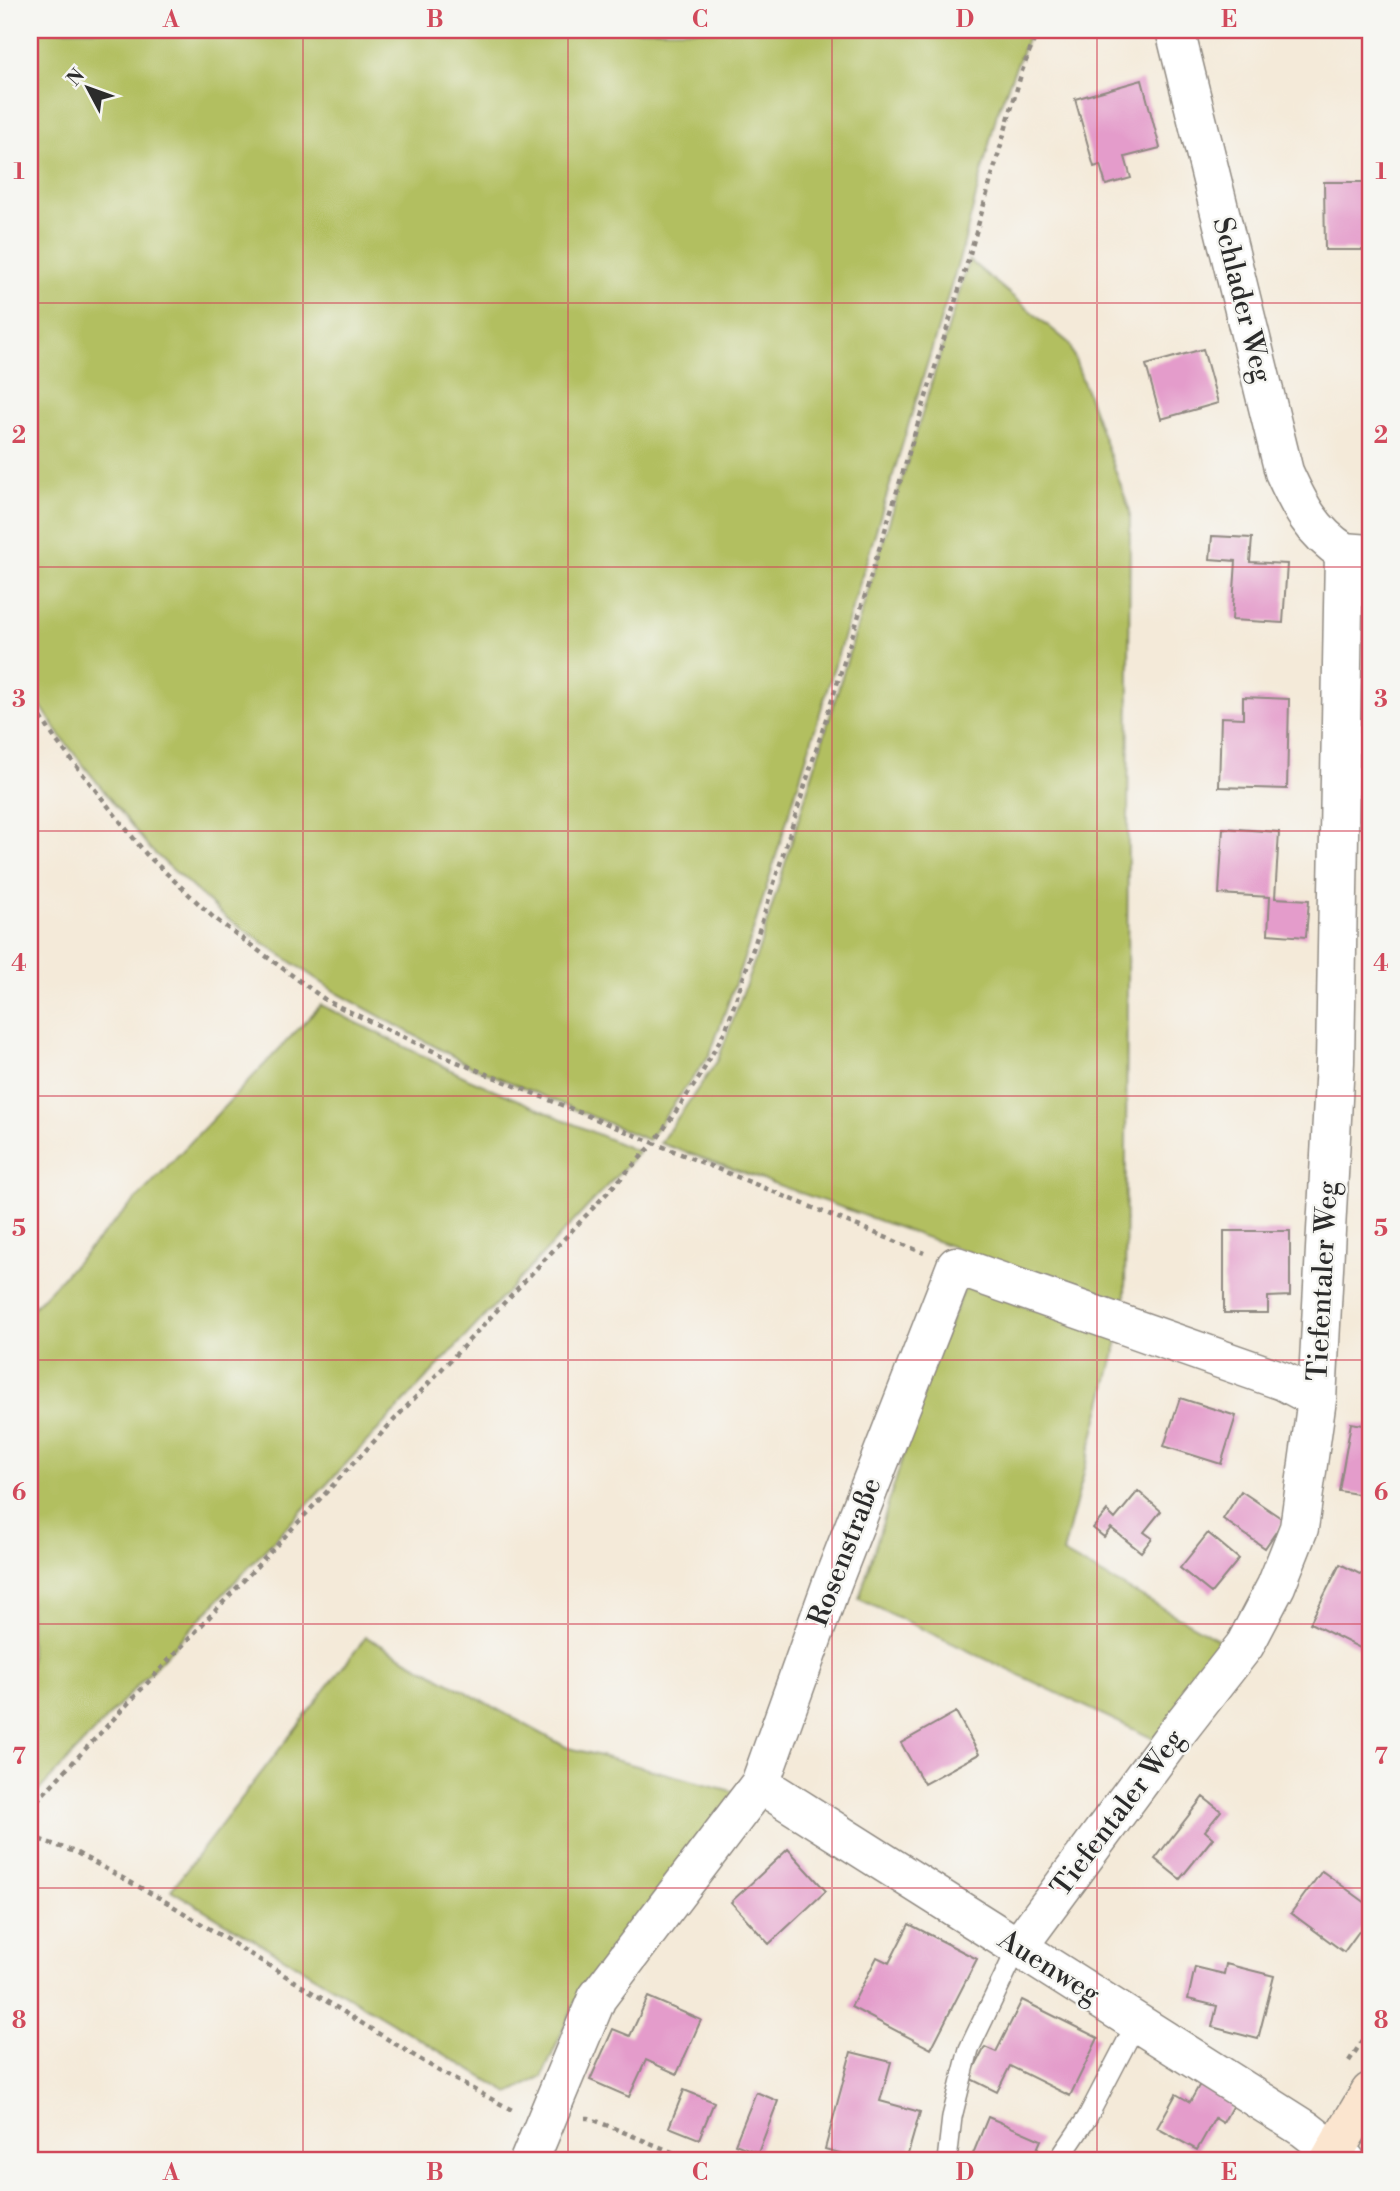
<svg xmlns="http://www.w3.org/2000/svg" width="1400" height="2191" font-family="'Libre Bodoni',serif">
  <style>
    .green { fill: #b2bf61; stroke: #6e7546; stroke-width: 2 }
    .building { fill: #e49ccb }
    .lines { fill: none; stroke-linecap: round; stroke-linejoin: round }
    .lane-casing { stroke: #908a82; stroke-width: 22 }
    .street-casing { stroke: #908a82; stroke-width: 41 }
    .secondary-casing { stroke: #908a82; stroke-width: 41 }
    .path { stroke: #908a82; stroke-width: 4.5; stroke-dasharray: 5 5; stroke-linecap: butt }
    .lane { stroke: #fff; stroke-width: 19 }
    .street { stroke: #fff; stroke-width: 38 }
    .secondary { stroke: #fbe5cf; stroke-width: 38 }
    .grid { fill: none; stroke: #d1495b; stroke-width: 2; stroke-opacity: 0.55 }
    .labels { text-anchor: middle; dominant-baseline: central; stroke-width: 5; stroke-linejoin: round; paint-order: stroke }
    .street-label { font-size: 28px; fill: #2b2b2b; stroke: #f6f6f2 }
    .neatline { fill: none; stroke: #d1495b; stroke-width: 2.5 }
    .grid-label { font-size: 23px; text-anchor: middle; font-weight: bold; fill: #d1495b }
  </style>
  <rect width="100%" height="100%" fill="#f6f6f2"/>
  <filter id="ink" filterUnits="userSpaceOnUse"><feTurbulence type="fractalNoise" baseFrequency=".0143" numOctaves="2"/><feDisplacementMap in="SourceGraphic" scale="14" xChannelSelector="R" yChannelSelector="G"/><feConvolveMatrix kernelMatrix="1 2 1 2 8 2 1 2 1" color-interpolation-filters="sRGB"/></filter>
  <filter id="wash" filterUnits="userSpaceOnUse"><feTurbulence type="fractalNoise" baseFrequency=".00686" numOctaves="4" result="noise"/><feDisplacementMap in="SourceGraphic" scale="28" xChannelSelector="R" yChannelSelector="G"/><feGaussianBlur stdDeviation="1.57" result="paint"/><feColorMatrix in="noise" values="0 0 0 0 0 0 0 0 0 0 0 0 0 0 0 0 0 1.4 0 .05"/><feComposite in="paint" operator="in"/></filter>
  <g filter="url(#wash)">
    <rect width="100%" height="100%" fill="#f4ead9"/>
    <!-- green -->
    <path class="green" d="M 30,30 L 1031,30 L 997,113 L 963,247 L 749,944 L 710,1054 L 648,1140 L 469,1065 L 337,993 L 224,916 L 151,850 L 61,737 L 30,689 Z
      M 969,260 L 1069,343 L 1130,511 L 1125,1308 L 660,1143 L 718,1060 L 759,949 Z
      M 321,1005 L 467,1078 L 639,1152 L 30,1800 L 30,1311 Z
      M 965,1287 L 1119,1337 L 1063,1553 L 1225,1643 L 1156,1740 L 859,1599 L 931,1366 Z
      M 366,1637 L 566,1747 L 747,1795 L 580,1992 L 542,2077 L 509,2093 L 171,1890 Z"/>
    <g id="blocks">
      <!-- building -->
      <path class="building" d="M 1142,80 L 1160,148 L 1125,157 L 1131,178 L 1106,185 L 1100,165 L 1094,167 L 1075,99 Z
        M 1324,182 L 1370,182 L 1370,250 L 1325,250 Z
        M 1203,349 L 1218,403 L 1161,419 L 1146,365 Z
        M 1212,536 L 1252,538 L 1250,562 L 1287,564 L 1283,623 L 1232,620 L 1236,561 L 1210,559 Z
        M 1243,697 L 1289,699 L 1287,789 L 1219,787 L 1221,717 L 1243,718 Z
        M 1223,828 L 1279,832 L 1275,898 L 1309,900 L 1306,937 L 1268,934 L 1270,897 L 1219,894 Z
        M 1224,1231 L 1290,1231 L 1290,1296 L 1268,1297 L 1268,1313 L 1224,1313 Z
        M 1180,1398 L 1236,1416 L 1221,1464 L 1164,1446 Z
        M 1351,1423 L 1370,1426 L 1370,1496 L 1339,1491 Z
        M 1138,1491 L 1161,1511 L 1144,1532 L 1152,1538 L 1141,1552 L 1111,1528 L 1104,1537 L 1093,1528 L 1107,1511 L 1115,1519 Z
        M 1241,1491 L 1284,1520 L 1265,1548 L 1223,1519 Z
        M 1208,1533 L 1239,1559 L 1211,1593 L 1180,1568 Z
        M 1340,1564 L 1370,1579 L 1370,1653 L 1310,1623 Z
        M 956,1712 L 979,1754 L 924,1784 L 901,1743 Z
        M 1203,1797 L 1221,1811 L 1205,1831 L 1213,1838 L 1180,1879 L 1155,1859 Z
        M 788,1849 L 826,1891 L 769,1944 L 731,1902 Z
        M 1322,1871 L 1370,1906 L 1370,1916 L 1344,1952 L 1291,1913 Z
        M 909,1924 L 977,1959 L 931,2049 L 851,2007 L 877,1957 L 889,1963 Z
        M 1226,1964 L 1274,1976 L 1258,2039 L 1212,2027 L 1217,2006 L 1188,1999 L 1195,1967 L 1224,1974 Z
        M 648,1997 L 701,2020 L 677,2074 L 646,2060 L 629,2097 L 590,2080 L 613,2029 L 630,2036 Z
        M 1022,2000 L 1098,2038 L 1070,2096 L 1010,2066 L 997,2092 L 969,2078 L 985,2047 L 996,2052 Z
        M 851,2052 L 891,2062 L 880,2101 L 920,2112 L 906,2161 L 869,2161 L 825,2149 Z
        M 1200,2084 L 1234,2103 L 1223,2123 L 1215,2118 L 1197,2150 L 1157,2128 L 1176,2094 L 1190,2102 Z
        M 684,2090 L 714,2102 L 699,2139 L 669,2127 Z
        M 756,2092 L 778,2101 L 758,2153 L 735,2144 Z
        M 988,2117 L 1041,2140 L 1032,2161 L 970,2161 Z"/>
    </g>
  </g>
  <g filter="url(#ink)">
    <use href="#blocks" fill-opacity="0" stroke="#908a82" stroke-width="2"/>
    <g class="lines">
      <defs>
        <path id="lane" d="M 947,2161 L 952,2117 L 969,2049 L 1018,1947
          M 1058,2161 L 1087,2118 L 1137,2022"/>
        <path id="street" d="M 1175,30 L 1284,472 C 1299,505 1312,532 1344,552
          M 760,1784 L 1305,2129 L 1346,2161
          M 1018,1947 L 1170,1741 L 1245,1645 L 1276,1586 L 1299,1528 L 1317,1399 L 1335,1062 L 1344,552 L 1370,554
          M 529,2161 L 597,1998 L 760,1784 L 832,1583 L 956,1266 L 1283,1381 L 1317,1399"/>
        <path id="secondary" d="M 1329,2161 L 1370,2092"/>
      </defs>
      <!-- lane casing -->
      <use href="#lane" class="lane-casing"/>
      <!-- street casing -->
      <use href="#street" class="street-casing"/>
      <!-- secondary casing -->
      <use href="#secondary" class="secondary-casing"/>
      <!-- path -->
      <path class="path" d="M 30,700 L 55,739 L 146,854 L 214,918 L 327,1001 L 450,1059 L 654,1143 L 699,1078 L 726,1029 L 755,943 L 858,618 L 969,257 L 1022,71 L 1038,30
        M 30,1808 L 654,1143 L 924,1253
        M 30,1836 L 75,1852 L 163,1900 L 439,2071 L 512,2110
        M 1349,2061 L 1370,2030
        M 585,2118 L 589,2118 L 694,2161"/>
      <!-- lane -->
      <use href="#lane" class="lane"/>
      <!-- street -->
      <use href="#street" class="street"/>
      <!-- secondary -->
      <use href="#secondary" class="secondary"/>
    </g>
  </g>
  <!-- grid -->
  <path class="grid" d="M 303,30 L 303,2161M 568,30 L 568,2161M 832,30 L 832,2161M 1097,30 L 1097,2161M 30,303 L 1370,303M 30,567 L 1370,567M 30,831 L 1370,831M 30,1096 L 1370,1096M 30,1360 L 1370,1360M 30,1624 L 1370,1624M 30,1888 L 1370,1888"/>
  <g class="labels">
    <!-- street labels -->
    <g class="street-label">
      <text transform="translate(1242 300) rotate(76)">Schlader Weg</text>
      <text transform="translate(1323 1281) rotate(-87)">Tiefentaler Weg</text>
      <text transform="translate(845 1552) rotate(-69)">Rosenstraße</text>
      <text transform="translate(1118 1813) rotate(-53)">Tiefentaler Weg</text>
      <text transform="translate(1049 1967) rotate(32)">Auenweg</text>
    </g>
  </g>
  <!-- margin -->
  <rect width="1400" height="2191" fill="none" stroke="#f6f6f2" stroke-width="77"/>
  <!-- north arrow -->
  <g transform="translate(88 88) rotate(311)" stroke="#f6f6f2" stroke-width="5" paint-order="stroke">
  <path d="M0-5L12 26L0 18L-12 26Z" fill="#2b2b2b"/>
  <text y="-10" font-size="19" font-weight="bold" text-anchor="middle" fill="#2b2b2b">N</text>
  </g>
  <rect x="38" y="38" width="1324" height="2114" class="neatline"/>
  <g class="grid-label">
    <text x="171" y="27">A</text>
    <text x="435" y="27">B</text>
    <text x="700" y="27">C</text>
    <text x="965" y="27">D</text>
    <text x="1229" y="27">E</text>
    <text x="19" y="179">1</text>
    <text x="1381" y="179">1</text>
    <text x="19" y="443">2</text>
    <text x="1381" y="443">2</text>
    <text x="19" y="707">3</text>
    <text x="1381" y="707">3</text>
    <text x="19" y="971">4</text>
    <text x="1381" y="971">4</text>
    <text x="19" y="1236">5</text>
    <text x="1381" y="1236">5</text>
    <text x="19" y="1500">6</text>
    <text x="1381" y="1500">6</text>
    <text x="19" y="1764">7</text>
    <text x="1381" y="1764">7</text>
    <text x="19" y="2028">8</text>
    <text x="1381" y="2028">8</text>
    <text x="171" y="2180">A</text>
    <text x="435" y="2180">B</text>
    <text x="700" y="2180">C</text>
    <text x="965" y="2180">D</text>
    <text x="1229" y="2180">E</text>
  </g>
</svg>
